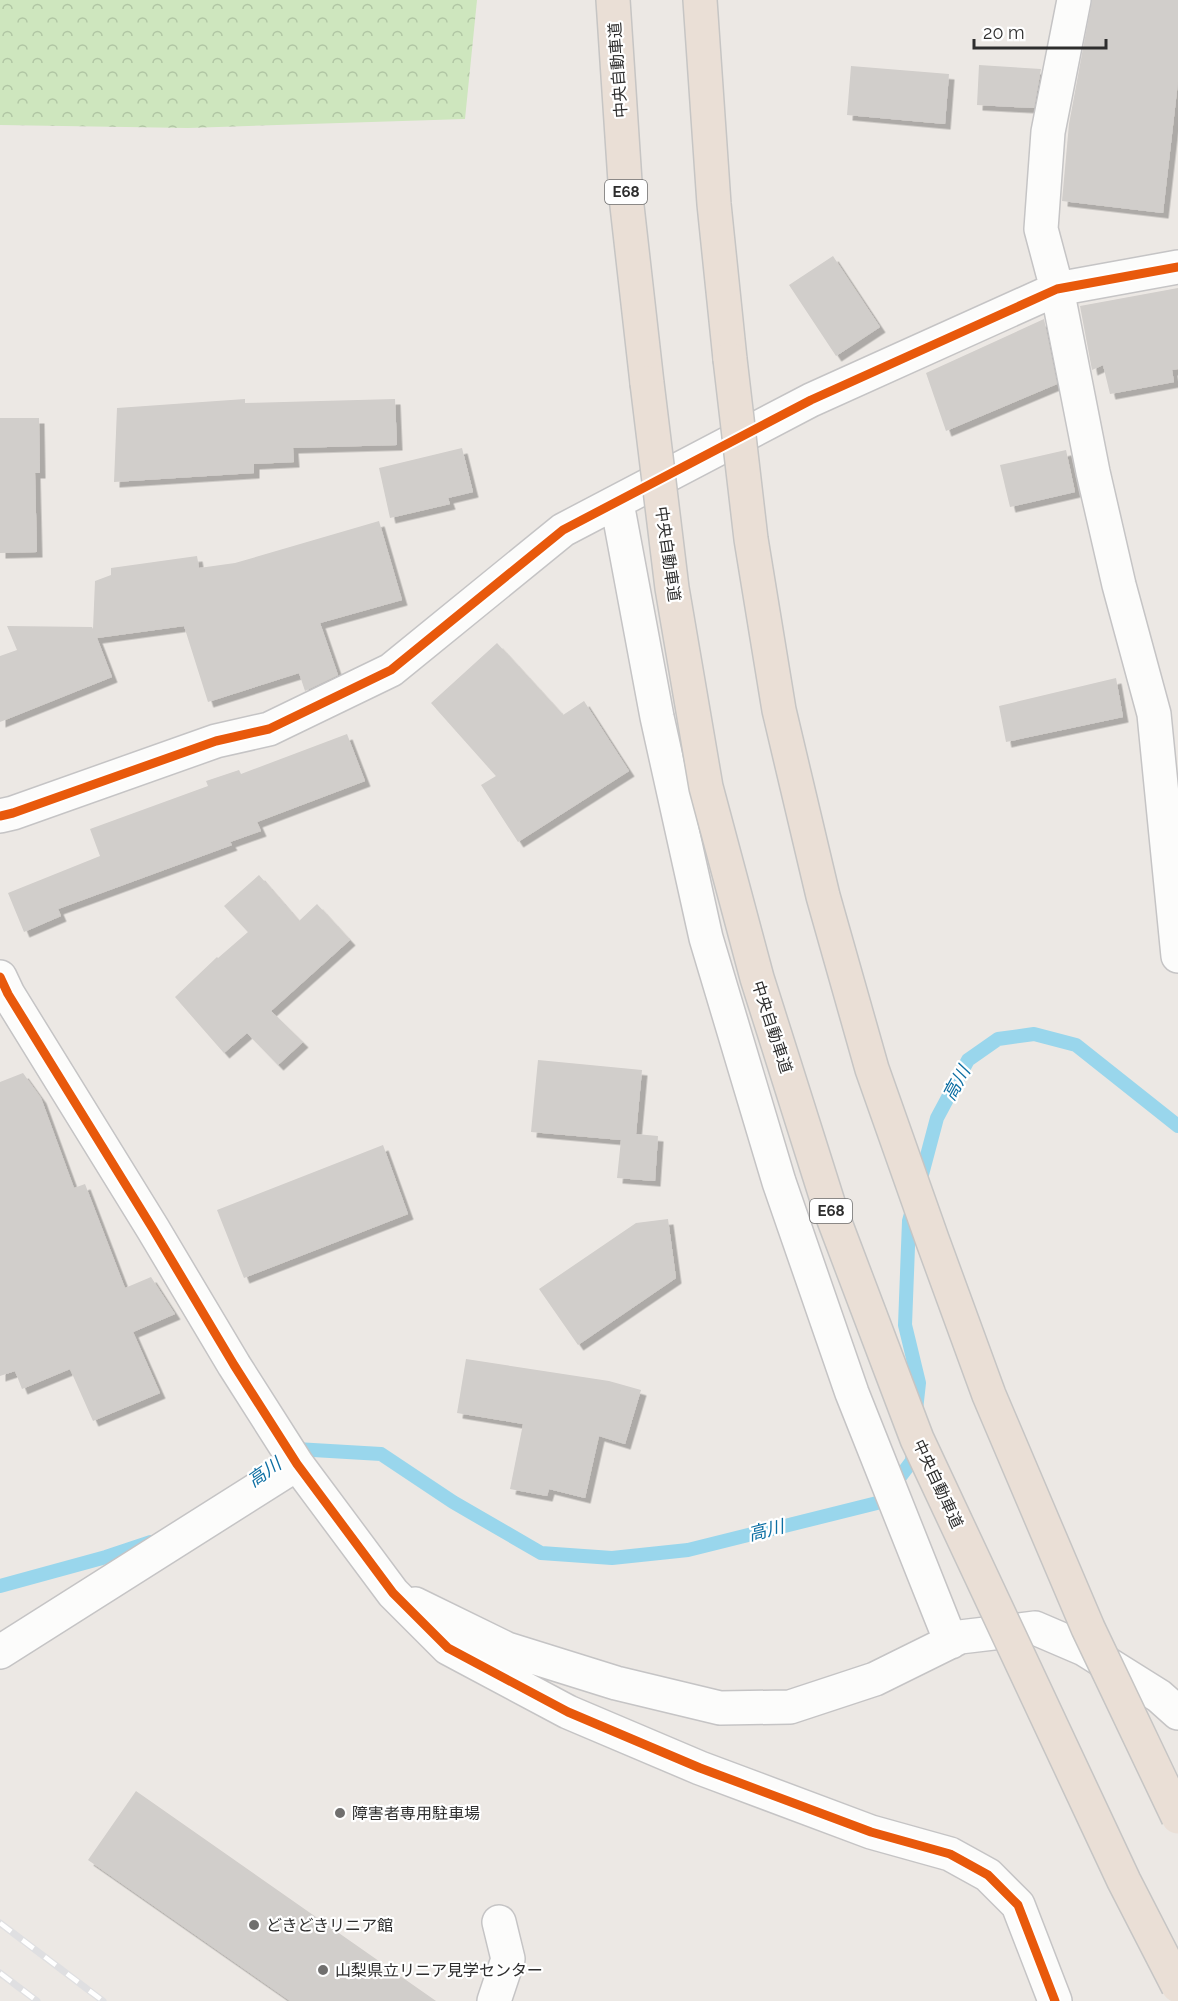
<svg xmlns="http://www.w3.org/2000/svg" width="1178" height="2001" font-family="Raleway,'Noto Sans JP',sans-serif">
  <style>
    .forest { fill: url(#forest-crowns) }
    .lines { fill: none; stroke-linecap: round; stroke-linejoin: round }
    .stream { stroke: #99d6ec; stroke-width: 14 }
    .building { fill: #d1cecb; filter: url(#shadow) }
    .street-casing { stroke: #c5c4c5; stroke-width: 36 }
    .highway-casing { stroke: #c6c5c4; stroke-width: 36 }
    .street { stroke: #fcfcfb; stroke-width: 33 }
    .highway { stroke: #eadfd6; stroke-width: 33 }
    .rail-casing { stroke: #dfdfe1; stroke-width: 7 }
    .rail { stroke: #fff; stroke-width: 4.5; stroke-dasharray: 14; stroke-linecap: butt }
    .highway-bridge-casing { stroke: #c6c5c4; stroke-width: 36; stroke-linecap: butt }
    .highway-bridge { stroke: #eadfd6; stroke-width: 33 }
    .cycleway-casing { stroke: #fff; stroke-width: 13 }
    .cycleway { stroke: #e8590c; stroke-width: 9 }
    .poi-dot { fill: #706f6e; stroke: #fff; stroke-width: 2 }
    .labels { text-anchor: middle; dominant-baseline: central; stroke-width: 4.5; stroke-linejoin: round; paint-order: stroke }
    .shield { fill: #fff; stroke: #6d6d6d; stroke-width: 1.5 }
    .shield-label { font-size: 15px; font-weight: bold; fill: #2e2e2e }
    .street-label { font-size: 16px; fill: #2e2e2e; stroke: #fff }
    .poi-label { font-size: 16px; fill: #2e2e2e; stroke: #fff; text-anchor: start }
    .water-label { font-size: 18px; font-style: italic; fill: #0d6fa3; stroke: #fff }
  </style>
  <defs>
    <pattern id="forest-crowns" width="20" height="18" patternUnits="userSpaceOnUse" patternTransform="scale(1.5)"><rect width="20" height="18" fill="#cee6be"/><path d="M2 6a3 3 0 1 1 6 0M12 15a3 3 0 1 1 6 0" fill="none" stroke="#b1c6a4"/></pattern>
    <filter id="shadow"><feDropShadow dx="5.5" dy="5.5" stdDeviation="0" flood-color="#0004"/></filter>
  </defs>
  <rect width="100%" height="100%" fill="#ece8e4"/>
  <!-- forest -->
  <path class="forest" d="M 0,0 L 477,0 L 465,119 L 188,128 L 0,125 Z"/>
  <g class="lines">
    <!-- stream -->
    <path class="stream" d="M 920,1182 L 937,1118 L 968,1060 L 998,1039 L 1034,1034 L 1076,1045 L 1178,1126
      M 913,1207 L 909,1221 L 905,1325 L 919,1383 L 916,1410
      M 290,1453 L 296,1449 L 381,1454 L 453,1502 L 541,1553 L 612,1558 L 688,1550 L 881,1502 L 912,1461 L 913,1447
      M 0,1586 L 106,1557 L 151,1542"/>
  </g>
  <!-- building -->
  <path class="building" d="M 1092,0 L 1178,0 L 1178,82 L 1163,213 L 1062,201 L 1069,124 Z
    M 979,65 L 1041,69 L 1034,108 L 977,105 Z
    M 851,66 L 949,74 L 945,124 L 847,115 Z
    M 833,256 L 880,327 L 836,356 L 789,285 Z
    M 1178,288 L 1178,369 L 1172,370 L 1174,382 L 1110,394 L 1103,365 L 1092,370 L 1080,306 Z
    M 1044,319 L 1057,384 L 946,431 L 926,373 Z
    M 245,399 L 245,403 L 395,399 L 397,445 L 293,448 L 294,462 L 254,464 L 254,473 L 114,482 L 117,408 Z
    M 0,418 L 39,418 L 40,473 L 35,473 L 37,552 L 0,553 Z
    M 462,448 L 473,492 L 448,498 L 450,504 L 390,518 L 379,468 Z
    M 1066,450 L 1075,492 L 1010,507 L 1000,465 Z
    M 379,521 L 402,600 L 320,623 L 338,675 L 305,691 L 299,673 L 208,702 L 184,626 L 97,638 L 112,677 L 0,722 L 0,656 L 17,650 L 7,626 L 92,627 L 93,629 L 95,581 L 111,575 L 111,568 L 197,556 L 199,568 L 235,563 Z
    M 497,643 L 563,715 L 584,701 L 629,771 L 518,842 L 481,785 L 496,776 L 431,703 Z
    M 1116,678 L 1123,717 L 1006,742 L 999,706 Z
    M 347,734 L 365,781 L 257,822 L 261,831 L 230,842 L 232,845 L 58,909 L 61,916 L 24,932 L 8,893 L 100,856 L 90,829 L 208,786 L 206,781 L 239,770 L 241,774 Z
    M 259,875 L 299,921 L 317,904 L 350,940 L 271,1011 L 303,1042 L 278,1065 L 247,1033 L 224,1053 L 175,997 L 217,957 L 218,958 L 248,932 L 224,906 Z
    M 538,1060 L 642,1070 L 636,1134 L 658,1136 L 655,1181 L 617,1178 L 621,1140 L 531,1132 Z
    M 23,1073 L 41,1098 L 74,1188 L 85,1184 L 125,1288 L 151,1277 L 175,1314 L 133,1332 L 160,1393 L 93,1421 L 70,1369 L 22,1389 L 15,1371 L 0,1376 L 0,1082 Z
    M 383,1145 L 408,1214 L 244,1278 L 217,1210 Z
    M 668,1219 L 676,1278 L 578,1345 L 539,1289 L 636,1223 Z
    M 466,1359 L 609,1381 L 641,1390 L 625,1444 L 599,1436 L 585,1498 L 549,1489 L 547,1496 L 510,1489 L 523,1424 L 457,1413 Z
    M 136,1791 L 436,2001 L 290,2001 L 88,1860 Z"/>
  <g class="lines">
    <defs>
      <path id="street" d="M 1074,0 L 1048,132 L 1041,229 L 1057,289 L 1093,472 L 1119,585 L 1154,714 L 1178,956
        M 617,503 L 657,717 L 706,938 L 779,1182 L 852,1393 L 951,1642
        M 0,816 L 13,813 L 216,741 L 269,729 L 391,670 L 563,530 L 811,400 L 1057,289 L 1178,267
        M 0,977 L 8,994 L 153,1229 L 234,1365 L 297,1464 L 393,1593 L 448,1648 L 568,1712 L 700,1768 L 871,1832 L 950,1854 L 988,1875 L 1018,1905 L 1055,2001
        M 415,1604 L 507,1649 L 616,1683 L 720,1708 L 790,1707 L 875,1679 L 960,1637 L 1035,1628 L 1084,1649 L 1159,1696 L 1178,1713
        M 0,1652 L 297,1464
        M 494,2001 L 508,1959 L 499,1922"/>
      <path id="highway" d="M 613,0 L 626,197 L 647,383
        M 700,0 L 714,204 L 730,359"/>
    </defs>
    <!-- street casing -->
    <use href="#street" class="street-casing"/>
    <!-- highway casing -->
    <use href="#highway" class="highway-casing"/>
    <!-- street -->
    <use href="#street" class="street"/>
    <!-- highway -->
    <use href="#highway" class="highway"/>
    <defs>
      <path id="rail" d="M 0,1923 L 103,2001
        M 0,1973 L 37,2001"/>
    </defs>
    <!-- rail casing -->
    <use href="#rail" class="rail-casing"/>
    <!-- rail -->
    <use href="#rail" class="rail"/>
    <defs>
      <path id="highway-bridge" d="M 730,359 L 751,539 L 779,710 L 823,896 L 872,1069 L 932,1239 L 989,1395 L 1088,1628 L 1178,1817
        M 647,383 L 672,588 L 706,787 L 757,978 L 831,1212 L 917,1439 L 1124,1881 L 1178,1986"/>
    </defs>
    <!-- highway-bridge casing -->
    <use href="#highway-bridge" class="highway-bridge-casing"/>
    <!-- highway-bridge -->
    <use href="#highway-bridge" class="highway-bridge"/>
    <defs>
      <path id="cycleway" d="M 0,816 L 13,813 L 216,741 L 269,729 L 391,670 L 563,530 L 811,400 L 1057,289 L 1178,267
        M 0,977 L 8,994 L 153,1229 L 234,1365 L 297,1464 L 393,1593 L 448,1648 L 568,1712 L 700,1768 L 871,1832 L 950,1854 L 988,1875 L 1018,1905 L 1055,2001"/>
    </defs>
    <!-- cycleway casing -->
    <use href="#cycleway" class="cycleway-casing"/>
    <!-- cycleway -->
    <use href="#cycleway" class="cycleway"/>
  </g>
  <!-- markers -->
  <g class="poi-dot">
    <circle cx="340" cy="1813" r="6"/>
    <circle cx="254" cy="1925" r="6"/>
    <circle cx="323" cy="1970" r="6"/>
  </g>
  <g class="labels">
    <!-- shield labels -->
    <g class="shield">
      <rect x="605" y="180" width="42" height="24" rx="4.5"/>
      <rect x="810" y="1199" width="42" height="24" rx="4.5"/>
    </g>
    <g class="shield-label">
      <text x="626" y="192">E68</text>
      <text x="831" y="1211">E68</text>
    </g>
    <!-- street labels -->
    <g class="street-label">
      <text transform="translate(618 70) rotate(-94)">中央自動車道</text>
      <text transform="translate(668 554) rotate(82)">中央自動車道</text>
      <text transform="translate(772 1027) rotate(72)">中央自動車道</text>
      <text transform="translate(938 1484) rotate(65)">中央自動車道</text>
    </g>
    <!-- poi labels -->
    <g class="poi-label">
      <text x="352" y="1813">障害者専用駐車場</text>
      <text x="266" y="1925">どきどきリニア館</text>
      <text x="335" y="1970">山梨県立リニア見学センター</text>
    </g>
    <!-- water labels -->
    <g class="water-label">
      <text transform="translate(956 1083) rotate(-61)">高川</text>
      <text transform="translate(264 1472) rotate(-35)">高川</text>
      <text transform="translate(766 1530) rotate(-14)">高川</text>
    </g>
  </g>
  <!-- scale -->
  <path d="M974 39v9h132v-9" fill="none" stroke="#2e2e2e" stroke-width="3"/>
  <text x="983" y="39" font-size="18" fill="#2e2e2e" stroke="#ffffff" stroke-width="4.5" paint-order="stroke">20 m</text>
</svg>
